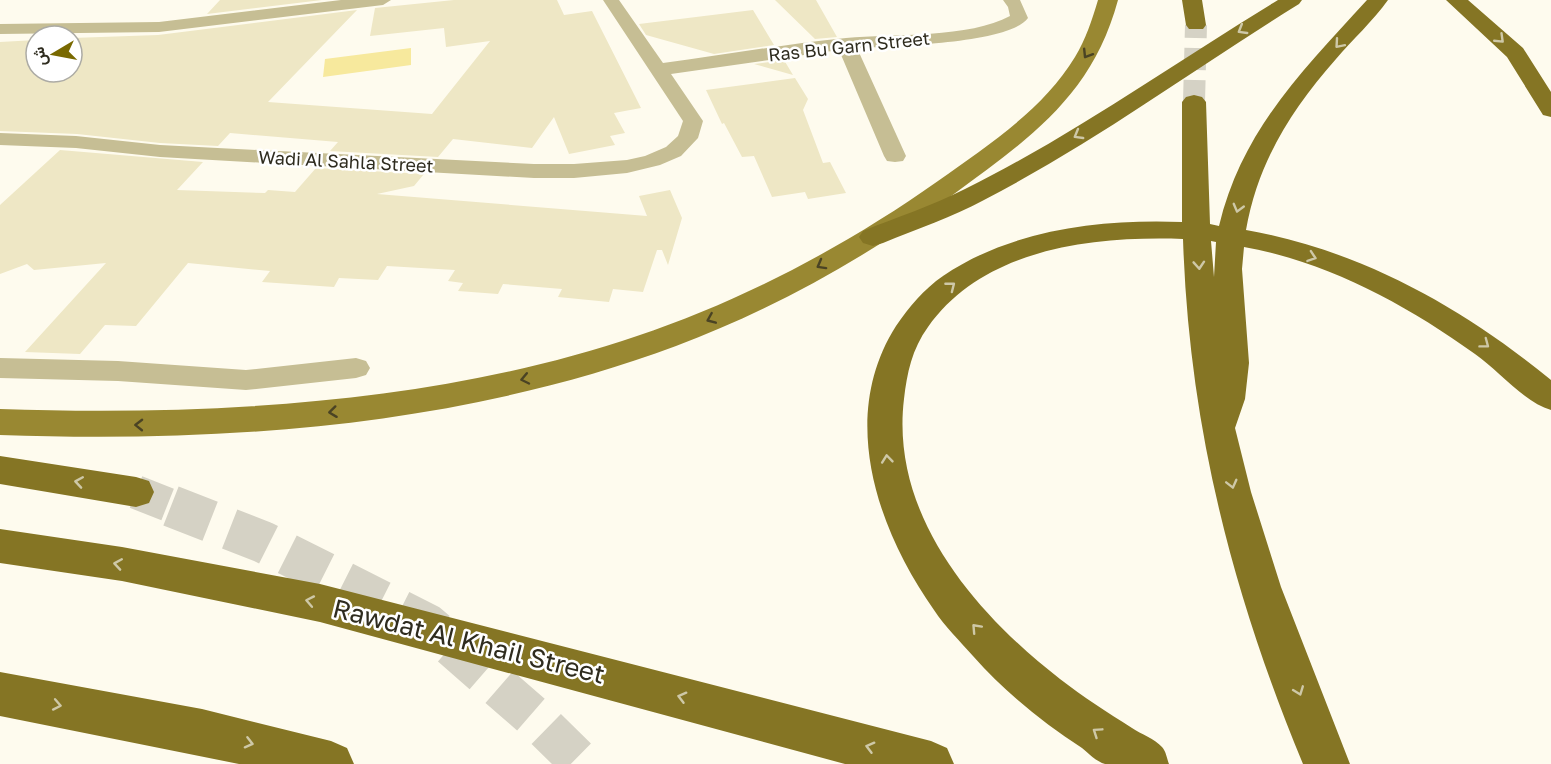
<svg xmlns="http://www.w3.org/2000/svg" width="1551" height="764" font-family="'Golos Text',Vazirmatn,sans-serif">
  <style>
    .green { fill: #f7e99d }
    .building { fill: #eee7c5 }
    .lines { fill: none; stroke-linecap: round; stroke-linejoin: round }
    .highway-tunnel-far2 { stroke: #d5d2c5; stroke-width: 22; stroke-dasharray: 22 10; stroke-linecap: butt }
    .highway-tunnel-far1 { stroke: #d5d2c5; stroke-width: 34; stroke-dasharray: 34 16; stroke-linecap: butt }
    .highway-tunnel { stroke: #d5d2c5; stroke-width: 42; stroke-dasharray: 42 21; stroke-linecap: butt }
    .street { fill: #c6be94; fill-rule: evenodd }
    .primary { fill: #998832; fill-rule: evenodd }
    .highway { fill: #857524; fill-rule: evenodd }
    .oneway { stroke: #cec8a7 }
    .oneway2 { stroke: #4a4324 }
    .labels { text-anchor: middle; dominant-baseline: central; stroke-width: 5; stroke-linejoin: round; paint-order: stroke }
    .far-street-label { font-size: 18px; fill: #2f2c1f; stroke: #fff }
    .near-street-label { font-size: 26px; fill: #2f2c1f; stroke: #fff }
  </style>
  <rect width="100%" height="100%" fill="#fefbee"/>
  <!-- green -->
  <path class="green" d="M 411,48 L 411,65 L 323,77 L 325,59 Z"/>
  <!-- building -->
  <path class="building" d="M 220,0 L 322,0 L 207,14 Z
    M 454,0 L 557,0 L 564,15 L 592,11 L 641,108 L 614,113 L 625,133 L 610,136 L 615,145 L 569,154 L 554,117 L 532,148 L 453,139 L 438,157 L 330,151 L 338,142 L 230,133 L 218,146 L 160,143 L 77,134 L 0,131 L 0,42 L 36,40 L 36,72 L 72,72 L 72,38 L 158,35 L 357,10 L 268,102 L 432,114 L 490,41 L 446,47 L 444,28 L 370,36 L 375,8 Z
    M 775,0 L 816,0 L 837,37 L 815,39 Z
    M 753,10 L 774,45 L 714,54 L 646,35 L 639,24 Z
    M 784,60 L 793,75 L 754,64 Z
    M 795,78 L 808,99 L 803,110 L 823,163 L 830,162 L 846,193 L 808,199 L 805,192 L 772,197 L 754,156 L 742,157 L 724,123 L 722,124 L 706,90 Z
    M 60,150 L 203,162 L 177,190 L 265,193 L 268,190 L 295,192 L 316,168 L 424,174 L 414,186 L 377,194 L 647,216 L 639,196 L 670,190 L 682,218 L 668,265 L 662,250 L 657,250 L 643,292 L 613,289 L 609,302 L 558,297 L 562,289 L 503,284 L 498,294 L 458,291 L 463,283 L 448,281 L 455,270 L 387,266 L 378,280 L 339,278 L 334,287 L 262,282 L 270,271 L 188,263 L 136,326 L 105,325 L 80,354 L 25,352 L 106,263 L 34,270 L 27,264 L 0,274 L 0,205 Z"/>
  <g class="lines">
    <!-- highway-tunnel-far2 -->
    <path class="highway-tunnel-far2" d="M 1194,102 L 1196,25"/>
    <!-- highway-tunnel-far1 -->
    <path class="highway-tunnel-far1" d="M 136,492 L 174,507"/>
    <!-- highway-tunnel -->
    <path class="highway-tunnel" d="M 171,506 L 263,542 L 428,625 L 537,720 L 582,764"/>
    <!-- street -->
    <path class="street" d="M 341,0 L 391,0 L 383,5 L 159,32 L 0,34 L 0,24 L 159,22 Z
      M 603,0 L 619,0 L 663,63 C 724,55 785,44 846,38 C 893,34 970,38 1010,16 L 1008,7 L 1003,0 L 1020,0 L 1028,18 C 1009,44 891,46 857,48 L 906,156 L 903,161 L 895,162 L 887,161 L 884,156 L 839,50 L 671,74 L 703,121 L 698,138 L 681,156 L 660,165 L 627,173 L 574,178 L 534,178 L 160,157 L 76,148 L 0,145 L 0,133 L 76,136 L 160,145 L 534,164 L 574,164 L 627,160 L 645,156 L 666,147 L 678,136 L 683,121 Z
      M 0,358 L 118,361 L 246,370 L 356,358 L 366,361 L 370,368 L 366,375 L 356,378 L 246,390 L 118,381 L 0,378 Z"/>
    <!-- primary -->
    <path class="primary" d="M 1098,0 L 1118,0 C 1092,96 1030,138 954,194 C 868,256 775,309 676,346 C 461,426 227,443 0,435 L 0,409 C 208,416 438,404 637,336 C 744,300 846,246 938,181 C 988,145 1043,110 1075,57 C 1086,39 1092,20 1098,0 Z"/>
    <!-- highway -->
    <path class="highway" d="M 1182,0 L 1202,0 L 1206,25 L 1203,29 L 1189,29 L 1186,25 Z
      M 1278,0 L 1302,0 L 1299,4 C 1194,69 1094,143 984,200 C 952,217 917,229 883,243 L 873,246 L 863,243 L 859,237 L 863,231 C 897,217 932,206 965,189 C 1074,135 1174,63 1278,0 Z
      M 1367,0 L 1388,0 C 1373,21 1353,39 1336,59 C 1291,110 1258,162 1246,230 C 1360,250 1462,307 1551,380 L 1551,410 C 1524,402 1498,370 1475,354 C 1405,304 1328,262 1244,247 L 1242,269 L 1249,363 L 1245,399 L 1235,428 L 1251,492 L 1281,587 L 1350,764 L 1303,764 C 1232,593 1189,425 1183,239 C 1093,236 984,248 928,327 C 912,349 907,373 904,399 C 890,515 975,613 1060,679 C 1083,697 1107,712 1132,728 C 1141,734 1155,739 1162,747 C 1166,751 1167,759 1169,764 C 1156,764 1115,764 1105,764 C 1097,762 1088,753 1082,748 C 1042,722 1005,692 973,656 C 960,641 945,627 934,610 C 877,529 838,417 896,326 C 909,307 924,289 943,276 C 1012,229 1102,219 1182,222 L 1182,102 L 1186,97 L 1194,95 L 1202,97 L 1206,102 L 1210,224 L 1219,226 C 1242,130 1303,70 1367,0 ZM 1211,241 L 1216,242 L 1214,277 Z
      M 1446,0 L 1468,0 L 1523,48 L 1551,92 L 1551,117 L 1543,115 L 1507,57 Z
      M 0,456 L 136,477 L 149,481 L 154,492 L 149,503 L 136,507 L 0,484 Z
      M 0,529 L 122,547 L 320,584 L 931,741 L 947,748 L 954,764 L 845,764 L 320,622 L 122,581 L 0,563 Z
      M 0,672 L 202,709 L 331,741 L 347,748 L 354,764 L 239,764 L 0,716 Z"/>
  </g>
  <!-- one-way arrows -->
  <defs><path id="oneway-chevron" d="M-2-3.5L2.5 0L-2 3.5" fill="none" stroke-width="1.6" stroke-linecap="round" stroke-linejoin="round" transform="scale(1.5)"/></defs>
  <g class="oneway">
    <use href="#oneway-chevron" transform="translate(1242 30) rotate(149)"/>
    <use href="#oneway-chevron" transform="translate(1500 39) rotate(44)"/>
    <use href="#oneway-chevron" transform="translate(1339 44) rotate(131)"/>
    <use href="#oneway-chevron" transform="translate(1078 135) rotate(150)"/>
    <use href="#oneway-chevron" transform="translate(1238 208) rotate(105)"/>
    <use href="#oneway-chevron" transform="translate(1312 257) rotate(19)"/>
    <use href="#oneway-chevron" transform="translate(1199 265) rotate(86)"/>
    <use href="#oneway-chevron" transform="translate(951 286) rotate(-38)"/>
    <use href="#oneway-chevron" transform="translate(1485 344) rotate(37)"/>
    <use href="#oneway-chevron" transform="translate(887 459) rotate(-96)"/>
    <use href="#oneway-chevron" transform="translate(79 482) rotate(-171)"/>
    <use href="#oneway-chevron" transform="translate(1232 484) rotate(76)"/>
    <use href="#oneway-chevron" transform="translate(118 564) rotate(-171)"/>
    <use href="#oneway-chevron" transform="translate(310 601) rotate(-169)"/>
    <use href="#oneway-chevron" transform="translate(976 628) rotate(-133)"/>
    <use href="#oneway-chevron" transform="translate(1299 691) rotate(69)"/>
    <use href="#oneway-chevron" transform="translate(682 697) rotate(-165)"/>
    <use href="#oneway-chevron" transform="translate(57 705) rotate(11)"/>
    <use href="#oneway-chevron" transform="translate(1097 732) rotate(-146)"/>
    <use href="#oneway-chevron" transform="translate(249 743) rotate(14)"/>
    <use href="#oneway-chevron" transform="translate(870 747) rotate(-165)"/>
  </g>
  <g class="oneway2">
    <use href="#oneway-chevron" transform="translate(1087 54) rotate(122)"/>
    <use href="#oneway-chevron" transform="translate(821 265) rotate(151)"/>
    <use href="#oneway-chevron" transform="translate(711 319) rotate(157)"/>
    <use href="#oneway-chevron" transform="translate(525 379) rotate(168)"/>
    <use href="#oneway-chevron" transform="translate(333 412) rotate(173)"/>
    <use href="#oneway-chevron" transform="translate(139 425) rotate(-179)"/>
  </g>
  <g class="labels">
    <!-- far-street labels -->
    <g class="far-street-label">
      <text transform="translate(849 46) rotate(-6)">Ras Bu Garn Street</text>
      <text transform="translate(346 161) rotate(3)">Wadi Al Sahla Street</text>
    </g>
    <!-- near-street labels -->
    <g class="near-street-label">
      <text transform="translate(469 641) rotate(14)">Rawdat Al Khail Street</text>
    </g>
  </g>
  <!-- north arrow -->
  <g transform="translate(54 54) rotate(260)"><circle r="28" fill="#ffffff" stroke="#acaba5" stroke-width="1.5"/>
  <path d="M0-4.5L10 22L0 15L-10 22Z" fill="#796900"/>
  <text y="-9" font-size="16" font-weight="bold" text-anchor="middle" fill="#2f2c1f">ش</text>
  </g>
</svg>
